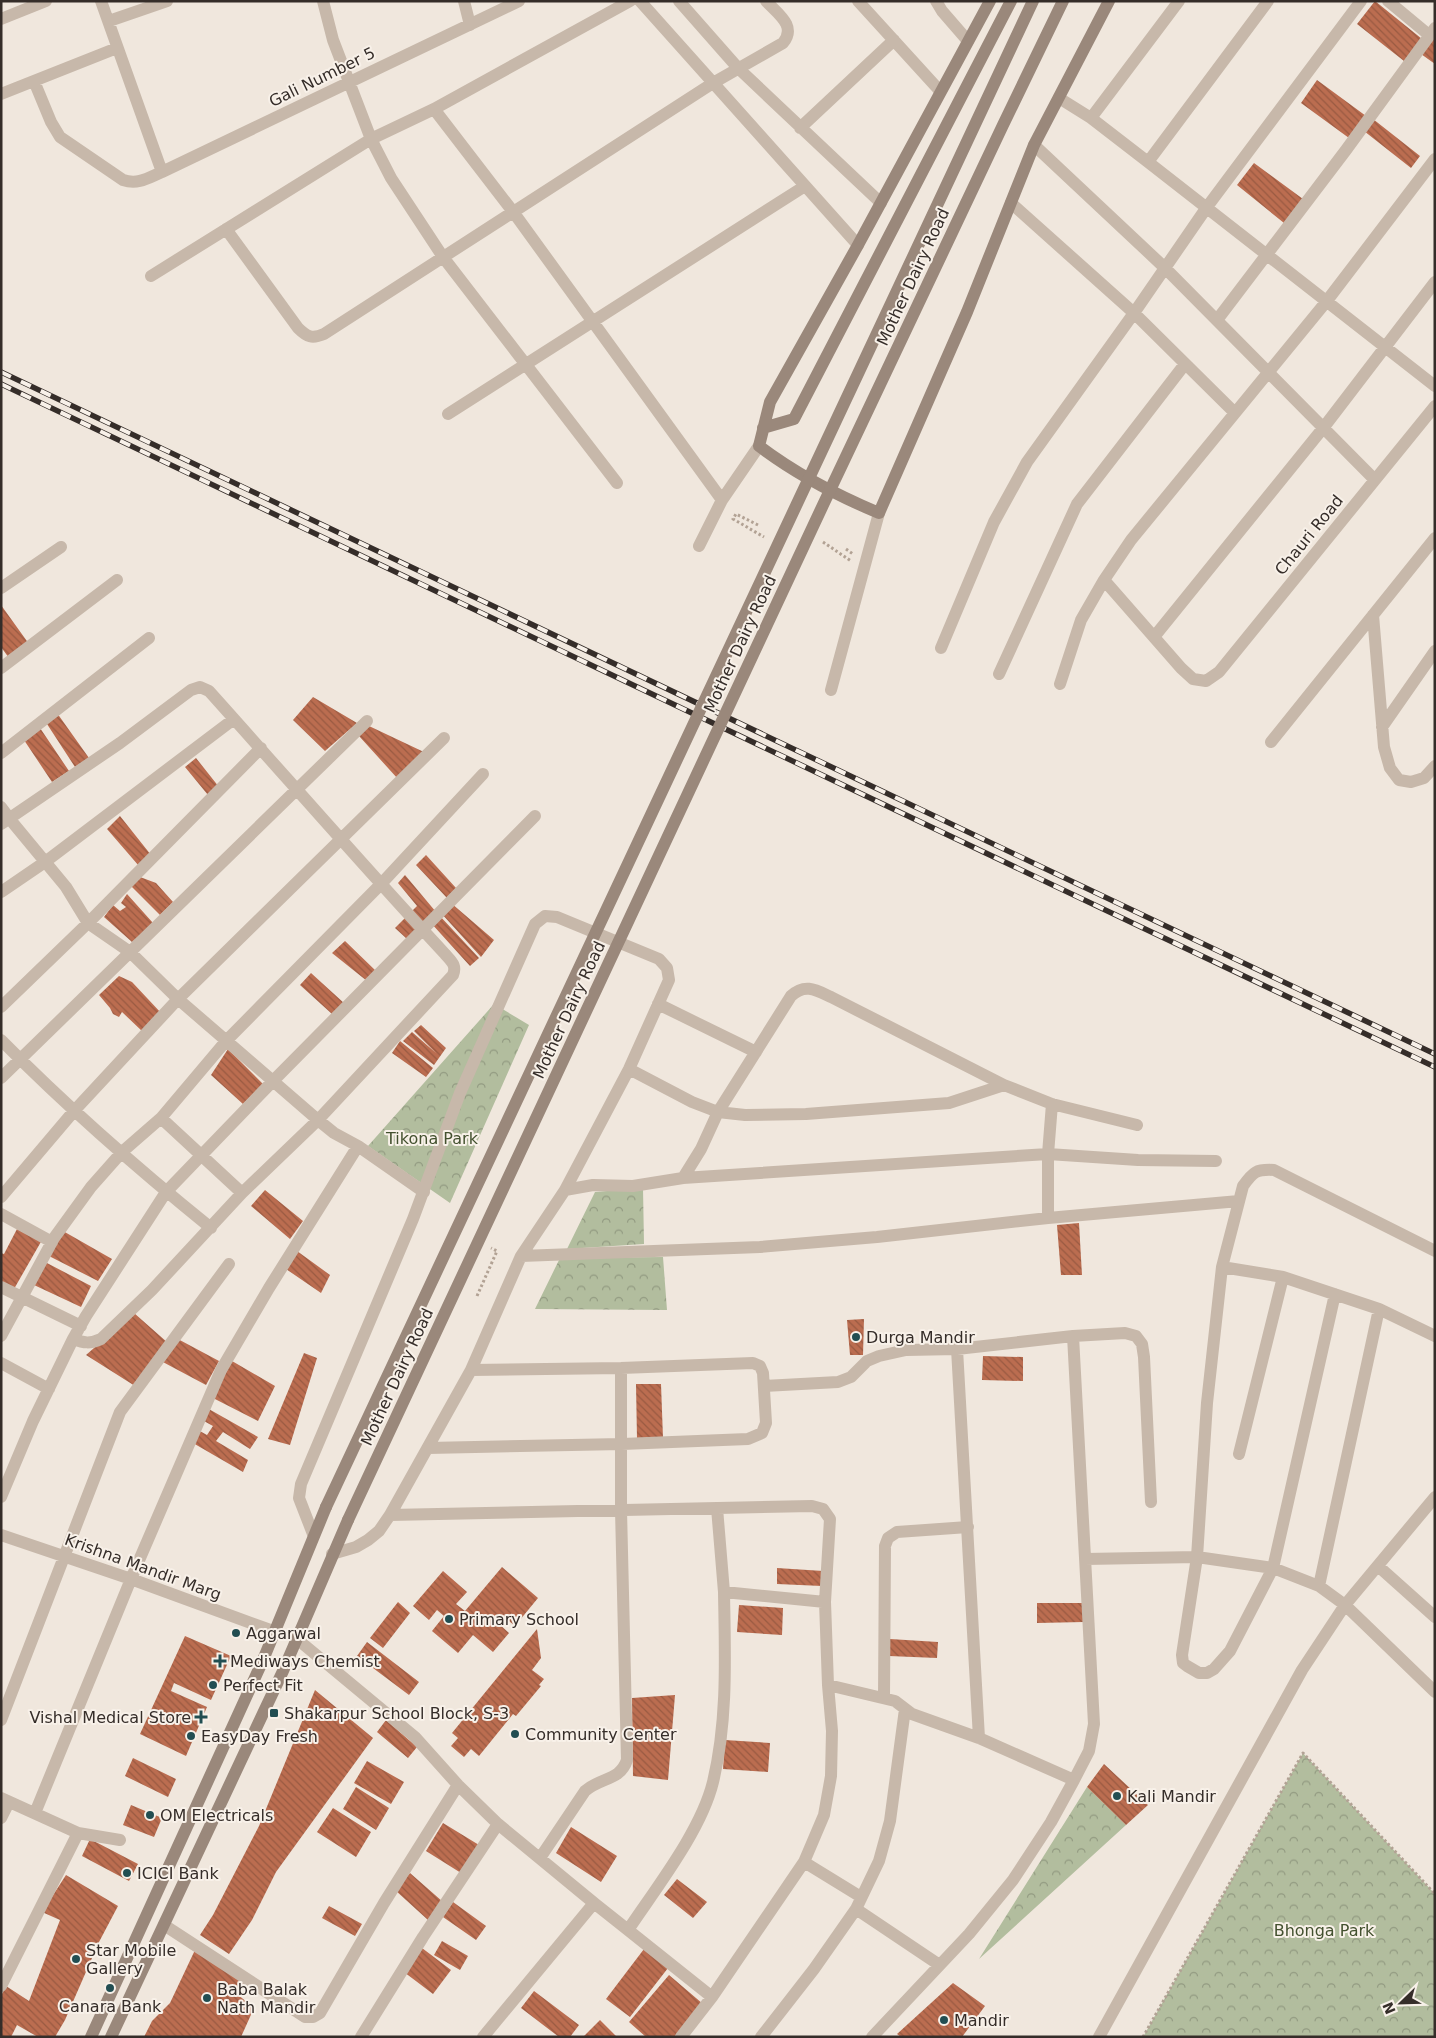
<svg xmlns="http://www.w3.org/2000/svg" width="1436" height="2038" font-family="'DejaVu Sans',sans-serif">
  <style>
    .park { fill: url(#park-crowns) }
    .building { fill: url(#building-back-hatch) }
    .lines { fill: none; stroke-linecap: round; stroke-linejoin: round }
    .path { stroke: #b2a294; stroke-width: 3; stroke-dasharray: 2.5 2.5; stroke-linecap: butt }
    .street { stroke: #c7b8aa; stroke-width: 12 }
    .secondary { stroke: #9a887b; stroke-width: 12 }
    .rail-casing { stroke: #352d29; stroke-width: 5.5 }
    .rail { stroke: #f8f1e9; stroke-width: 4; stroke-dasharray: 11; stroke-linecap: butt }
    .secondary-bridge { stroke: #9a887b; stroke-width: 12 }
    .poi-dot { fill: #224e52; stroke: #f8f1e9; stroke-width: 2 }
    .labels { text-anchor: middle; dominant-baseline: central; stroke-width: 4; stroke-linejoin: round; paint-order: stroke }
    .street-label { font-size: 16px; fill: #352d29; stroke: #f8f1e9 }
    .park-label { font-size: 16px; fill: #43512f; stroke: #f8f1e9 }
    .poi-label { font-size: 16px; fill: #352d29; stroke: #f8f1e9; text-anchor: start }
  </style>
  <defs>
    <pattern id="park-crowns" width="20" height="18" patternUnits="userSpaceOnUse" patternTransform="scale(1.25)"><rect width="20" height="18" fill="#b2bd9e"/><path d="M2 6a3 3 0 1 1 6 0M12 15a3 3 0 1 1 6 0" fill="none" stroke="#929a81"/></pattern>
    <pattern id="building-back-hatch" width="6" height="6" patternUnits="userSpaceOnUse" patternTransform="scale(1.25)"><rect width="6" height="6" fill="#bb6d50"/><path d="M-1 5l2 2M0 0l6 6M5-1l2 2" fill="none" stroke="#995a42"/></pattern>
  </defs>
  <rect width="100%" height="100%" fill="#f0e7dd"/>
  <!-- park -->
  <path class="park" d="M 494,1004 L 529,1025 L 450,1203 L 368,1146 Z
    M 643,1188 L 644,1244 L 567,1249 L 595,1192 Z
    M 663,1257 L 667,1310 L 535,1309 L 560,1258 Z
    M 1303,1753 L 1435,1894 L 1435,2037 L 1143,2037 Z
    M 1087,1787 L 1126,1825 L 979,1959 Z"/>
  <!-- building -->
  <path class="building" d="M 1375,1 L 1422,39 L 1404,61 L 1357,24 Z
    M 1435,36 L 1435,64 L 1421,54 Z
    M 1317,80 L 1366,116 L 1349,138 L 1301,103 Z
    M 1373,119 L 1420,156 L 1411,168 L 1364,131 Z
    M 1254,163 L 1303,199 L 1284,223 L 1237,185 Z
    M 1,605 L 29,644 L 9,658 L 1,647 Z
    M 313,697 L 357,723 L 325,751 L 293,720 Z
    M 57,713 L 89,758 L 75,767 L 47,724 Z
    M 369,726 L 426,753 L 398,779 L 359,736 Z
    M 40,728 L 69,771 L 52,782 L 24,740 Z
    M 196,758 L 219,787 L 208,795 L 185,767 Z
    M 120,816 L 151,855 L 139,866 L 107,829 Z
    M 426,855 L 456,888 L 447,898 L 416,865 Z
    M 405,875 L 436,912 L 407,939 L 395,928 L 417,906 L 398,883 Z
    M 140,877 L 156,883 L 173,902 L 160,915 L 131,886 Z
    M 127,894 L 153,923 L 132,942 L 104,917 L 113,905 L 120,911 L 126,907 L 121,903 Z
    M 451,903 L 494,940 L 481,957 L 441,913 Z
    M 439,915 L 479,958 L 470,966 L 431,923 Z
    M 345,941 L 376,971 L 367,981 L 332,953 Z
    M 311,973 L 345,1004 L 332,1014 L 300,985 Z
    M 119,976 L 132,982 L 162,1014 L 143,1032 L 122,1012 L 119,1017 L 113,1014 L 110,1008 L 99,995 Z
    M 421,1025 L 446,1048 L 434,1065 L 403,1041 L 412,1032 L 436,1053 L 414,1031 Z
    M 400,1041 L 433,1068 L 426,1077 L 392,1053 Z
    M 228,1049 L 263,1084 L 243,1104 L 211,1075 Z
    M 265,1190 L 303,1221 L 290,1239 L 251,1206 Z
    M 1079,1223 L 1082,1275 L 1061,1275 L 1057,1225 Z
    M 17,1229 L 42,1240 L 14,1289 L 1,1284 L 1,1253 L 4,1254 Z
    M 63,1231 L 112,1259 L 98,1281 L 49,1256 Z
    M 297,1251 L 330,1275 L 321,1293 L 286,1269 Z
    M 45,1262 L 91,1286 L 81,1307 L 34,1285 Z
    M 134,1313 L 168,1343 L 135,1386 L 86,1355 Z
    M 864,1319 L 863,1355 L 850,1355 L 847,1320 Z
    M 176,1338 L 219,1361 L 206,1385 L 161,1361 Z
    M 304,1353 L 317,1358 L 290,1445 L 268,1439 Z
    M 983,1356 L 1023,1357 L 1023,1381 L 982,1380 Z
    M 232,1361 L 275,1386 L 258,1421 L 213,1398 Z
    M 636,1384 L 661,1384 L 663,1438 L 637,1439 Z
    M 207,1408 L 258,1437 L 250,1449 L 223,1432 L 216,1441 L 248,1460 L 243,1472 L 193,1443 L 198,1430 L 207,1435 L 213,1426 L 202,1420 Z
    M 502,1567 L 538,1598 L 515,1626 L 504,1617 L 498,1623 L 509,1633 L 493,1652 L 473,1635 L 458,1653 L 432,1631 L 444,1616 L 437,1610 L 429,1620 L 413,1606 L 443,1571 L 467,1592 L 456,1604 L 465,1611 Z
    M 777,1568 L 823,1571 L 822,1586 L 777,1584 Z
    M 398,1602 L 410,1613 L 383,1648 L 370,1638 Z
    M 1037,1603 L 1084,1603 L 1084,1622 L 1037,1623 Z
    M 739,1605 L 783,1608 L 782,1635 L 737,1632 Z
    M 537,1629 L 541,1658 L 532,1670 L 544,1679 L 539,1685 L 541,1686 L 516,1716 L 513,1714 L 479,1756 L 471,1749 L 464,1757 L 451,1746 L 458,1738 L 452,1733 Z
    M 185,1636 L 231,1656 L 211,1700 L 174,1683 L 171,1691 L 207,1707 L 186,1756 L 140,1734 Z
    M 890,1639 L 938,1642 L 937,1658 L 889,1656 Z
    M 367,1642 L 419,1682 L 409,1695 L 357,1656 Z
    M 315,1690 L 373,1738 L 276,1872 L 252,1920 L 229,1954 L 200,1935 L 213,1915 L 259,1826 Z
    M 675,1695 L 668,1780 L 633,1776 L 632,1698 Z
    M 386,1720 L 417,1747 L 408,1758 L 377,1732 Z
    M 725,1740 L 770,1743 L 768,1772 L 723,1769 Z
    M 133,1758 L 176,1779 L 168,1797 L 125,1776 Z
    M 367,1761 L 404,1782 L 391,1804 L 354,1783 Z
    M 1104,1764 L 1148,1805 L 1126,1825 L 1087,1787 Z
    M 356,1787 L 389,1808 L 376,1830 L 343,1809 Z
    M 131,1805 L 162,1818 L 154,1837 L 123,1825 Z
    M 333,1808 L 371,1832 L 356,1857 L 317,1832 Z
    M 443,1823 L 479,1845 L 461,1873 L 426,1851 Z
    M 571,1827 L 617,1856 L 601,1882 L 556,1853 Z
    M 90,1839 L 138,1864 L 129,1881 L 82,1856 Z
    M 410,1873 L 443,1902 L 428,1920 L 395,1890 Z
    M 66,1875 L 118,1906 L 99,1942 L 65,2020 L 55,2037 L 38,2037 L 17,2025 L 11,2037 L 1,2037 L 1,1996 L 6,1986 L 29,2001 L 60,1920 L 42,1912 Z
    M 677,1879 L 707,1902 L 693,1918 L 664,1895 Z
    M 453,1902 L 486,1926 L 476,1940 L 443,1917 Z
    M 329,1906 L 362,1924 L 355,1936 L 322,1918 Z
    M 442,1941 L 468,1956 L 460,1970 L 434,1955 Z
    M 422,1948 L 451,1970 L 433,1994 L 404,1972 Z
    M 644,1949 L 668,1968 L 630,2017 L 606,1999 Z
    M 195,1950 L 245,1981 L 237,1994 L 254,2008 L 241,2037 L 144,2037 L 152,2021 L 170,2003 Z
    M 669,1975 L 703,2004 L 674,2037 L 646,2037 L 629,2022 Z
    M 953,1983 L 985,2006 L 962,2037 L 901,2037 L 897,2034 Z
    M 534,1991 L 579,2025 L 570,2037 L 559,2037 L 521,2008 Z
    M 600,2020 L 617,2037 L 583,2037 Z"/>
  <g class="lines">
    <!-- path -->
    <path class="path" d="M 758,525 L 736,514 L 733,519 L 764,537
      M 823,542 L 851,561
      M 846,549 L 853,554
      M 477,1296 L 497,1251 L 491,1248
      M 1143,2037 L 1303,1753 L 1435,1894"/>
    <!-- street -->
    <path class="street" d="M 101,1 L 162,172
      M 323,1 L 333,40 L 371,139 L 391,178 L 443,257 L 617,483
      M 464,1 L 470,25
      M 640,1 L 858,245
      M 679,1 L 738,68 L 881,203
      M 858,1 L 940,91
      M 936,1 L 942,11 L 968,41
      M 1388,1 L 1429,35
      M 1,19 L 46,1
      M 109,21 L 167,1
      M 34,81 L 51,122 L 60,137 L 123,180 C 138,185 148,178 162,172 L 519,1
      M 1,94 L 117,48
      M 1059,98 L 1091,118 L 1148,162 L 1435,386
      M 434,109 L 514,213 L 722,500
      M 1091,118 L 1179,1
      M 800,128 L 894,40
      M 1034,145 L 1164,267 L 1375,480
      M 1148,162 L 1268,1
      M 1011,203 L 1134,313 L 1235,413
      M 226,229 L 298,328 C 307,337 312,339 324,334 L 713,83 L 783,43 C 797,26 778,14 766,1
      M 151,276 L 371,139 L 434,109 L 630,1
      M 1217,320 L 1346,150 L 1435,28
      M 448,414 L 805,186
      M 699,546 L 722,500 L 759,446
      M 1104,580 L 1181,668 L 1193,679 L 1206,681 L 1219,672 L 1435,406
      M 1,588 L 61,547
      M 1373,615 L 1384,747 L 1390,768 L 1399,780 L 1411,782 L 1424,778 L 1435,766
      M 1154,637 L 1324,427 L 1435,282
      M 941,648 L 994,522 L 1027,462 L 1134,313 L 1207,207 L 1361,1
      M 1,668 L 117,580
      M 999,674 L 1077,504 L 1185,364
      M 1060,684 L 1081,620 L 1104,580 L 1131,540 L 1326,302 L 1435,159
      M 831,690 L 879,513
      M 1382,727 L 1435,651
      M 1271,742 L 1435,538
      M 1,753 L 149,638
      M 1,807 L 13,823 L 66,887 L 88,923 L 130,952 L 178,999 L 318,1120 L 334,1133 L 358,1146 L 424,1192
      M 1,824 L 120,743 L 191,690 L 200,687 L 209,691 C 288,779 365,868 445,954 C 451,961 457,965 453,975 L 318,1120 L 242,1193 L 152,1290 L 101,1339 C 90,1344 84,1343 73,1339
      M 1,892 L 45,862 L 234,719
      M 658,1004 L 756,1052
      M 1,1007 L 88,923 L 261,748
      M 1,1040 C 67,1107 138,1169 211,1228
      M 629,1069 L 692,1102 L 718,1112 L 745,1115 L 806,1114 L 949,1103 L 1004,1085
      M 1,1078 L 367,721
      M 161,1118 L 242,1193
      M 683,1178 L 701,1149 L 718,1112 L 791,996 C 805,983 816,990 831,997 L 1004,1085 L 1052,1104 L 1137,1125
      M 565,1190 L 593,1185 L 633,1186 L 683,1178 L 1048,1154 L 1138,1160 L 1216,1161
      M 1,1197 L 74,1111 L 178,999 L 444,738
      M 1,1214 L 52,1242
      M 1048,1218 L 1048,1154 L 1052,1104
      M 1435,1251 L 1274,1170 C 1256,1169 1253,1172 1243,1186 L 1222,1267 L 1283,1277 L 1379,1309 L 1435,1336
      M 521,1256 L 760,1247 L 877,1237 L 1048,1218 L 1239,1201
      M 1222,1267 L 1207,1403 L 1197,1557 L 1182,1655 L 1183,1663 L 1187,1666 L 1199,1673 L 1207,1673 L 1214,1669 L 1230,1651 L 1273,1568 L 1335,1294
      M 1,1287 L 81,1326
      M 1,1336 L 54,1238 L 91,1187 L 122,1152 L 161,1118 L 226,1041 L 381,884 L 483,774
      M 957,1349 L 979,1738
      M 1,1363 L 49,1389
      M 764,1386 L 838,1382 L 851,1377 L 867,1361 L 879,1356 L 906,1350 L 957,1349 L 1073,1336 L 1125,1333 L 1136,1336 L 1142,1344 L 1144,1357 L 1151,1502
      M 428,1448 L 622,1444 L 748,1439 L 762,1433 L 766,1423 L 763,1373 L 760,1366 L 753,1363 L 621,1368 L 471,1370
      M 1239,1454 L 1283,1277
      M 1,1497 L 33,1421 L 73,1339 L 86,1316 L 166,1192 L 273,1081 L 535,816
      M 717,1508 L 724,1592
      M 390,1515 L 812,1506 L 823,1509 L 830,1519 L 825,1602 L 828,1685 L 832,1731 L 831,1776 L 824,1815 L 804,1862 L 712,1997 L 681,2037
      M 313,1534 L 299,1498 L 301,1484 L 413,1219 L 460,1093 L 535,924 L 545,916 L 557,917 L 659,959 L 667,968 L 669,980 L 629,1069 L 565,1190 L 521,1256 L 471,1370 L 390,1515 L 379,1531 L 368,1540 L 356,1547 L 332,1554
      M 1,1535 L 131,1579 L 273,1631
      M 1085,1559 L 1197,1557 L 1273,1568 L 1319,1586 L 1345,1605 L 1435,1692
      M 1378,1566 L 1435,1617
      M 1319,1586 L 1379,1309
      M 297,1639 L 415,1737 L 458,1785 L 498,1824 L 594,1903
      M 828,1685 L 895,1701 L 912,1714 L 979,1738 L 1074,1780
      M 884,1697 L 885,1546 L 888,1538 L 897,1532 L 968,1527
      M 1,1720 L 120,1412 L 229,1264
      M 1,1798 L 78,1833 L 120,1840
      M 35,1813 L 131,1579 L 221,1370 L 269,1288 L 358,1146
      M 1,1818 L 9,1802
      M 540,1858 L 585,1791 C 601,1777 620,1781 627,1760 L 621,1510 L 621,1368
      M 804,1862 L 861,1897
      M 856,1909 L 938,1964
      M 164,1925 L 305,2017 L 313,2017 L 320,2013 L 384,1903 L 458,1785
      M 628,1930 L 712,1997
      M 1,1986 L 78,1833
      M 361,2037 L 423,1937 L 498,1824
      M 483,2037 L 594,1903 L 628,1930 C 656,1888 701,1831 713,1782 C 728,1720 725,1655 724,1592 L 825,1602
      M 761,2037 L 814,1969 L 856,1909 L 879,1861 L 890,1821 L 905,1709
      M 872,2037 L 969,1934 L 1013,1880 L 1051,1822 L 1074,1780 L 1089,1751 L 1094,1724 L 1073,1336
      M 1099,2037 L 1302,1670 L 1345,1605 L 1435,1497"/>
    <!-- secondary -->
    <path class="secondary" d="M 990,1 L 858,245 L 770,402 L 759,446 C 796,474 836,495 879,513 L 967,312 L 1034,145 L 1109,1
      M 763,428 L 794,419 L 1011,1
      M 91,2037 L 263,1660 L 326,1507
      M 111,2037 L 283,1671 L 348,1520"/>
    <defs>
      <path id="rail" d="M 1,372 L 1435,1054
        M 1,384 L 1435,1067"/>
    </defs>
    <!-- rail casing -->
    <use href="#rail" class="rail-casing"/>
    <!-- rail -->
    <use href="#rail" class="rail"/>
    <!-- secondary-bridge -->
    <path class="secondary-bridge" d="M 326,1507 L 1033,1
      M 348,1520 L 823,505 L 1003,125 L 1063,1"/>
  </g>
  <!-- markers -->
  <g class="poi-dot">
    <circle cx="856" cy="1337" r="5"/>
    <circle cx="449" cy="1619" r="5"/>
    <circle cx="236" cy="1633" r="5"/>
    <path d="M217.5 1653.5h5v5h5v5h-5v5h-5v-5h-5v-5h5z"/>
    <circle cx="213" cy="1685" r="5"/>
    <rect x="269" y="1708" width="10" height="10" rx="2.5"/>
    <path d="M198.5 1709.5h5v5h5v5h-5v5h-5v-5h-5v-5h5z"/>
    <circle cx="515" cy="1734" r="5"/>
    <circle cx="191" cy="1736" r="5"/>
    <circle cx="1117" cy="1796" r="5"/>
    <circle cx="150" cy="1815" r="5"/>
    <circle cx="127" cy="1873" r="5"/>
    <circle cx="76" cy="1959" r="5"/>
    <circle cx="110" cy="1988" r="5"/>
    <circle cx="207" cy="1998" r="5"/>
    <circle cx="944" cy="2020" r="5"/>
  </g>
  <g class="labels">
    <!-- street labels -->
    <g class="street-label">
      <text transform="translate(322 77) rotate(-26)">Gali Number 5</text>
      <text transform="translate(913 277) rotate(-65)">Mother Dairy Road</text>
      <text transform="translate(1309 535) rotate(-51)">Chauri Road</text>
      <text transform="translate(740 644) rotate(-65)">Mother Dairy Road</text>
      <text transform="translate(569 1010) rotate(-65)">Mother Dairy Road</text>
      <text transform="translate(397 1377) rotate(-65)">Mother Dairy Road</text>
      <text transform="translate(143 1567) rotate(20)">Krishna Mandir Marg</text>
    </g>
    <!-- park labels -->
    <g class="park-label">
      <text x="432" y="1138">Tikona Park</text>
      <text x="1324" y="1930">Bhonga Park</text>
    </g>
    <!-- poi labels -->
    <g class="poi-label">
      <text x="866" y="1337">Durga Mandir</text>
      <text x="459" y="1619">Primary School</text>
      <text x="246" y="1633">Aggarwal</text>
      <text x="230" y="1661">Mediways Chemist</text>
      <text x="223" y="1685">Perfect Fit</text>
      <text x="284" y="1713">Shakarpur School Block, S-3</text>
      <text x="191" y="1717" text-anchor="end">Vishal Medical Store</text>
      <text x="525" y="1734">Community Center</text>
      <text x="201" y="1736">EasyDay Fresh</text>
      <text x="1127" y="1796">Kali Mandir</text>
      <text x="160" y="1815">OM Electricals</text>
      <text x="137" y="1873">ICICI Bank</text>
      <text x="86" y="1950">Star Mobile<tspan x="86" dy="18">Gallery</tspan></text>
      <text x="217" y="1989">Baba Balak<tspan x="217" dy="18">Nath Mandir</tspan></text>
      <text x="110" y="2006" text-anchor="middle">Canara Bank</text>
      <text x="954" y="2020">Mandir</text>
    </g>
  </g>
  <!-- border -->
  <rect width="1436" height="2038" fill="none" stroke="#352d29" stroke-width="5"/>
  <!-- north arrow -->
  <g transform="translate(1401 2003) rotate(247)" stroke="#f8f1e9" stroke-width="4" paint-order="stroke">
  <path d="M0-4L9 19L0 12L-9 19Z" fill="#352d29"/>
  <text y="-8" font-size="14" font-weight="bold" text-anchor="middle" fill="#352d29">N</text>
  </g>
</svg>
